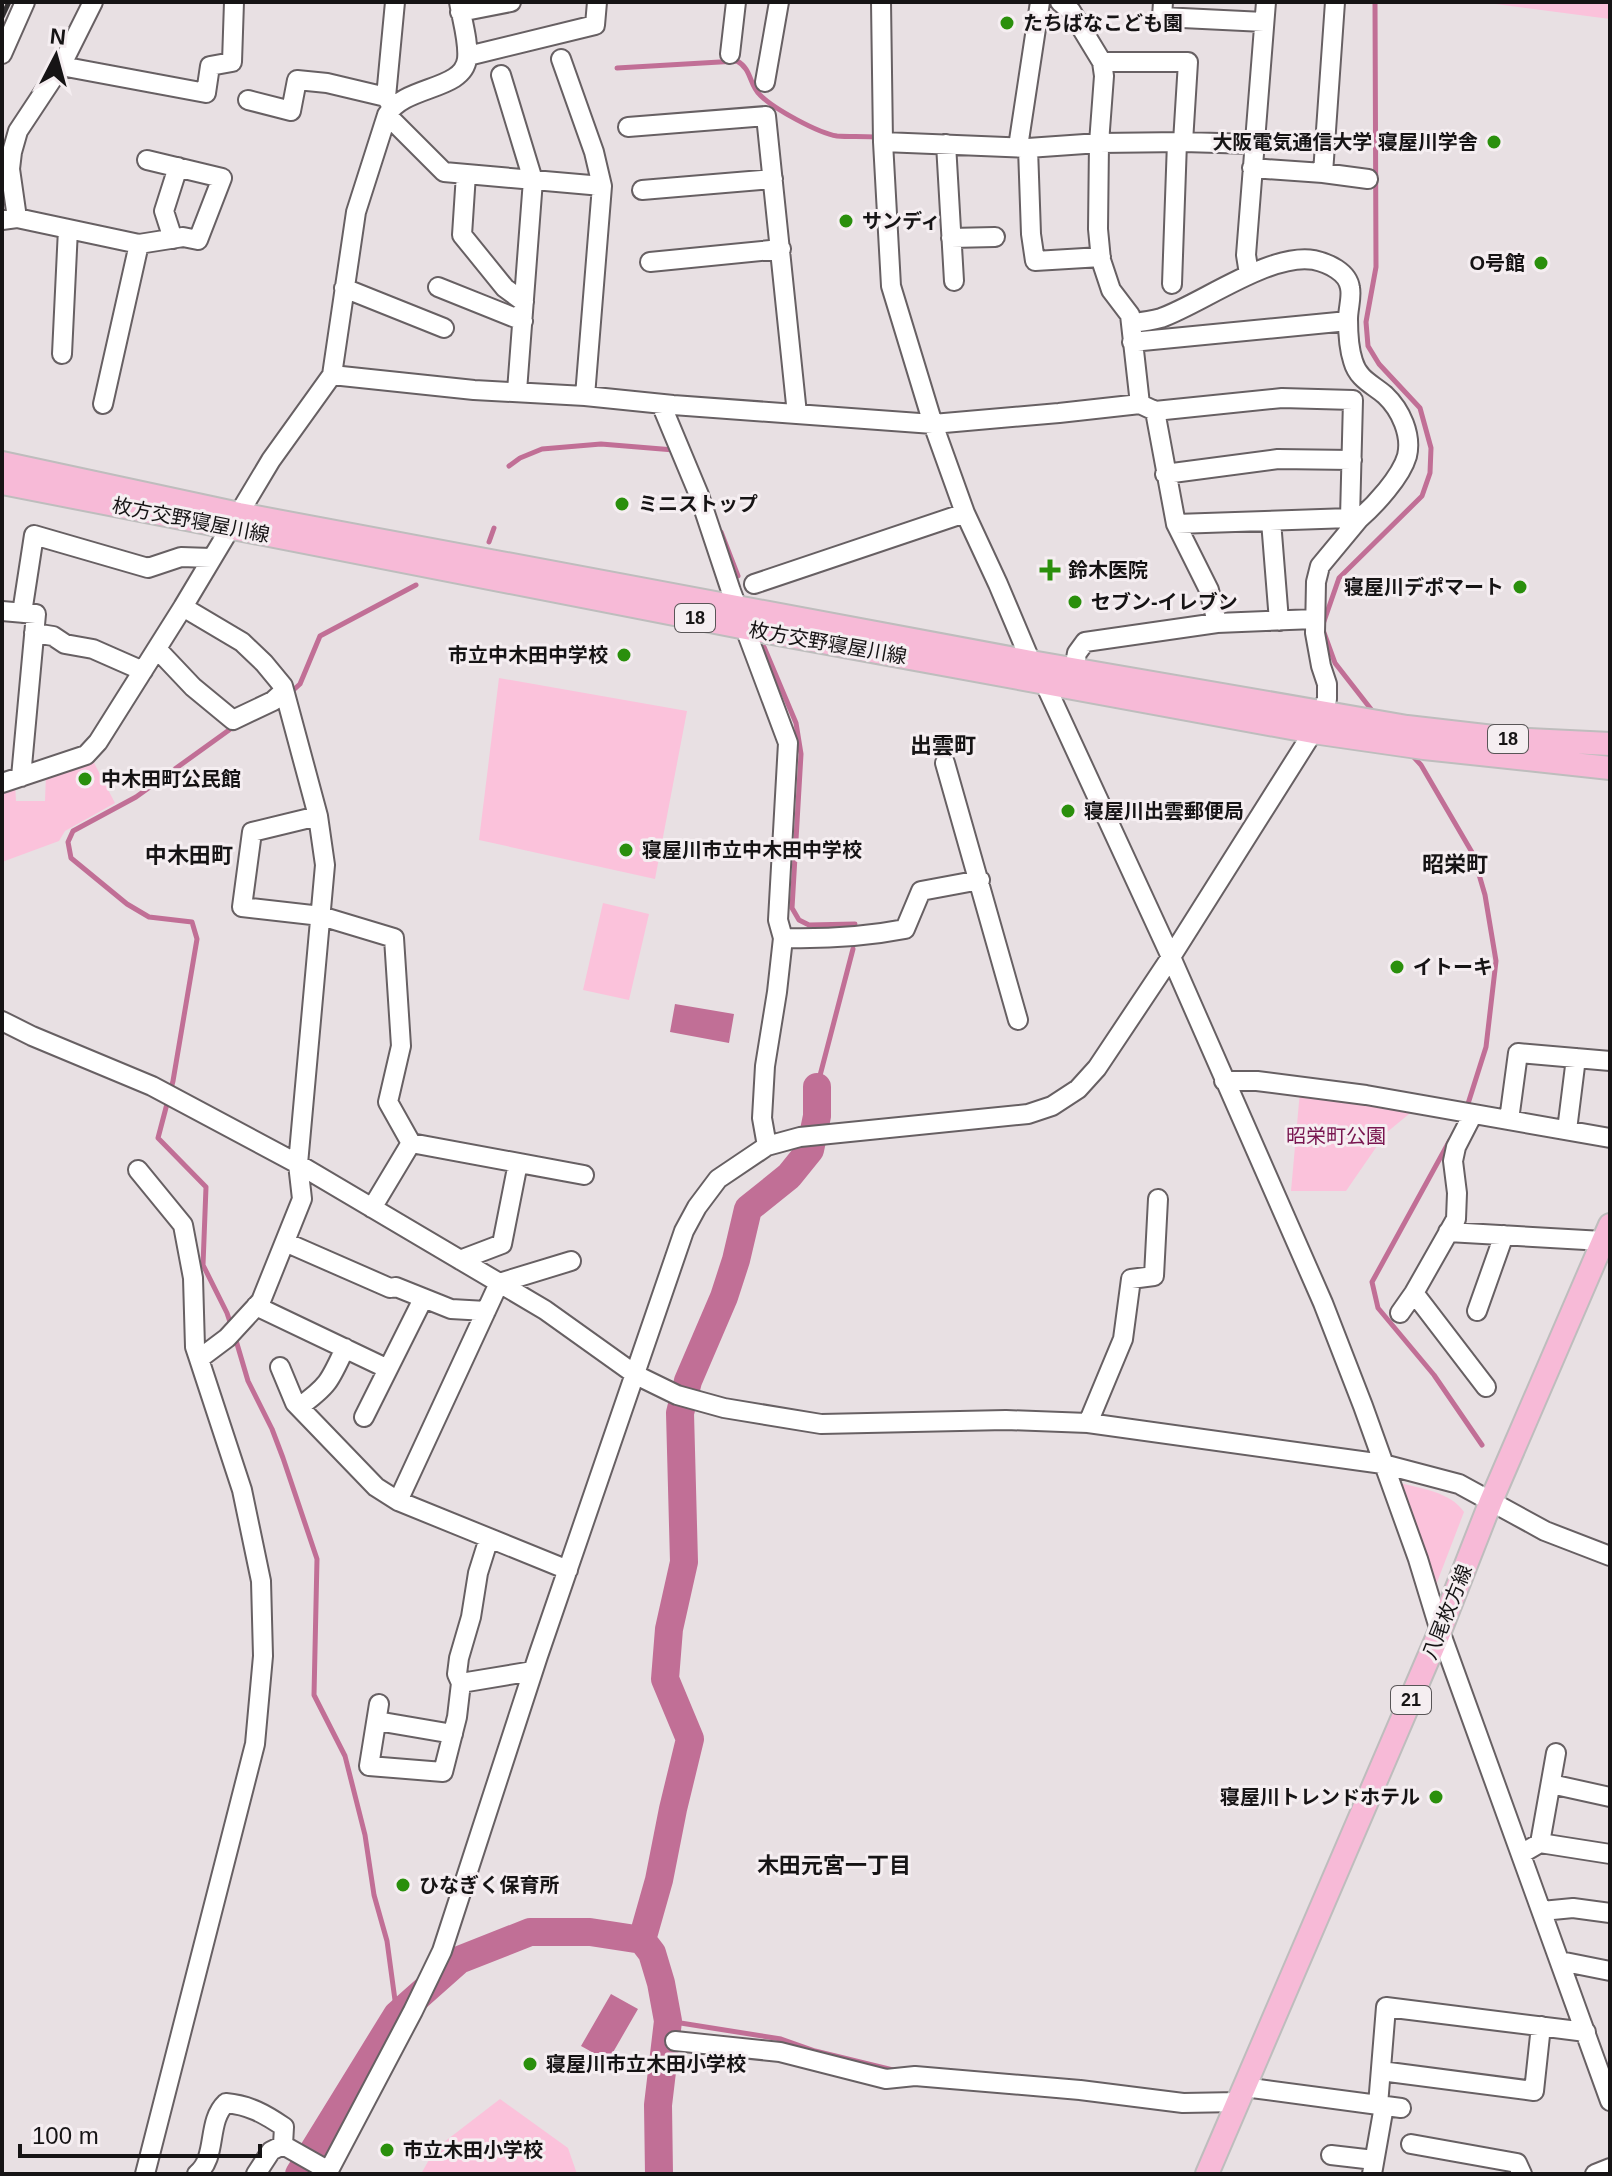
<svg xmlns="http://www.w3.org/2000/svg" width="1612" height="2176" font-family="Arial,'Noto Sans JP',sans-serif">
  <style>
    .green { fill: #fbc2db }
    .water { fill: #c16f96 }
    .lines { fill: none; stroke-linecap: round; stroke-linejoin: round }
    .stream { stroke: #c16f96; stroke-width: 5 }
    .river { stroke: #c16f96; stroke-width: 28 }
    .minor-casing { stroke: #676063; stroke-width: 22 }
    .major-casing { stroke: #bebdbd; stroke-width: 26 }
    .minor { stroke: #fff; stroke-width: 18 }
    .major { stroke: #f7bad7; stroke-width: 22 }
    .rail { stroke: #343133; stroke-width: 5; stroke-dasharray: 16 8; stroke-linecap: butt }
    .poi-dot { fill: #2a8f0c; stroke: #f5eef1; stroke-width: 3 }
    .labels { text-anchor: middle; dominant-baseline: central; stroke-width: 6; stroke-linejoin: round; paint-order: stroke }
    .shield { fill: #f5eef1; stroke: #595557; stroke-width: 2 }
    .shield-label { font-size: 18px; font-weight: bold; fill: #161415 }
    .poi-label { font-size: 20px; font-weight: bold; fill: #161415; stroke: #f5eef1; text-anchor: start }
    .street-label { font-size: 20px; fill: #161415; stroke: #f5eef1 }
    .park-label { font-size: 20px; fill: #78154f; stroke: #f5eef1 }
    .neighbourhood-label { font-size: 22px; font-weight: bold; fill: #161415; stroke: #f5eef1 }
  </style>
  <rect width="100%" height="100%" fill="#e8e0e3"/>
  <!-- green -->
  <path class="green" d="M 1480,2 L 1610,2 L 1610,19 Z
    M 499,678 L 687,711 L 655,879 L 479,840 Z
    M 91,757 L 115,803 L 65,831 L 59,841 L 2,862 L 2,787 L 15,783 L 16,801 L 45,801 L 46,774 Z
    M 603,903 L 649,914 L 629,1000 L 583,990 Z
    M 1300,1091 L 1415,1109 L 1386,1133 L 1346,1191 L 1291,1191 Z
    M 1397,1482 C 1420,1489 1450,1491 1464,1512 L 1436,1585 Z
    M 500,2099 L 568,2148 L 577,2174 L 421,2174 L 435,2149 Z"/>
  <!-- water -->
  <path class="water" d="M 675,1004 L 734,1014 L 729,1043 L 670,1032 Z
    M 611,1994 L 638,2009 L 608,2061 L 581,2046 Z"/>
  <g class="lines">
    <!-- stream -->
    <path class="stream" d="M 617,68 L 737,61 C 752,69 749,85 760,95 C 774,109 818,133 837,136 C 849,137 862,136 874,137
      M 509,466 L 520,458 L 542,449 L 601,444 L 674,450
      M 721,532 L 738,576
      M 489,542 L 494,528
      M 764,647 L 796,723 L 801,754 L 792,908 L 799,920 L 809,925 L 855,924
      M 289,694 L 300,684 L 320,636 L 416,585
      M 1374,713 L 1335,663 L 1322,627 L 1339,578 L 1422,496 L 1430,473 L 1431,448 L 1420,408 L 1379,364 L 1368,346 L 1366,322 L 1376,267 L 1375,2
      M 1410,753 L 1421,765 L 1473,854 L 1485,895 L 1496,961 L 1486,1047 L 1466,1110
      M 817,1087 L 853,949
      M 1450,1140 L 1372,1282 L 1378,1308 L 1434,1375 L 1482,1445
      M 232,1328 L 227,1313 L 203,1265 L 206,1187 L 158,1138 L 173,1081 L 197,939 L 192,922 L 149,917 L 127,904 L 71,858 L 68,842 L 73,831 L 136,797 L 236,725
      M 235,1337 L 248,1381 L 272,1429 L 283,1458 L 317,1559 L 314,1695 L 345,1756 L 365,1835 L 374,1895 L 387,1941 L 397,2015
      M 668,2021 L 781,2039 L 815,2051 L 897,2071"/>
    <!-- river -->
    <path class="river" d="M 299,2174 L 397,2015 L 459,1960 L 530,1932 L 590,1932 L 642,1940
      M 659,2174 L 658,2105 L 668,2021 L 661,1983 L 652,1953 L 642,1940 L 659,1880 L 673,1809 L 690,1739 L 665,1679 L 669,1629 L 684,1562 L 680,1413 L 688,1381 L 724,1297 L 736,1260 L 748,1209 L 789,1176 L 810,1150 L 817,1116 L 817,1087"/>
    <defs>
      <path id="minor" d="M 881,2 L 883,142 L 891,286 L 933,424 L 965,513 L 998,584 L 1031,662 L 1044,682 L 1171,957 L 1323,1303 L 1363,1406 L 1418,1559 L 1440,1631 L 1610,2101
        M 1060,2 L 1071,11 L 1102,62 L 1104,76 L 1099,143 L 1098,229 L 1101,260 L 1111,290 L 1130,315 L 1140,404
        M 1163,2 L 1162,17 L 1264,22
        M 460,12 L 511,2
        M 2,54 L 25,2
        M 730,54 L 736,2
        M 468,56 L 595,25 L 597,2
        M 561,59 L 594,152 L 602,186 L 585,396
        M 1102,62 L 1188,62 L 1183,142
        M 61,66 L 206,93 L 210,66 L 232,62 L 234,2
        M 501,75 L 533,180 L 517,391
        M 765,82 L 779,2
        M 248,100 L 291,111 L 297,80 L 327,83 L 386,97
        M 391,105 L 386,97 L 395,2
        M 387,115 L 444,172 L 602,186
        M 628,127 L 766,116 L 797,414
        M 883,142 L 1028,148 L 1099,143 L 1183,142 L 1254,144
        M 946,144 L 954,281
        M 1018,147 L 1040,2
        M 1028,148 L 1031,234 L 1035,261 L 1101,257
        M 1252,168 L 1323,173 L 1368,179
        M 1323,173 L 1335,2
        M 466,174 L 462,235 L 505,288 L 524,302
        M 642,190 L 773,179
        M 17,218 L 10,169 L 12,152 L 18,131 L 61,66 L 93,2
        M 2,220 L 17,218 L 139,244 L 183,237 L 198,240 L 222,178 L 147,160
        M 951,238 L 995,237
        M 173,239 L 164,211 L 178,167
        M 650,262 L 781,249
        M 1249,274 L 1246,255 L 1266,2
        M 1172,284 L 1177,142
        M 438,287 L 523,321
        M 344,288 L 444,328
        M 1131,323 C 1141,322 1151,321 1161,318 C 1201,304 1271,252 1314,260 C 1328,263 1348,272 1350,288 C 1352,297 1348,309 1348,319 C 1348,331 1349,349 1353,361 C 1358,379 1372,384 1385,395 C 1401,410 1412,435 1407,456 C 1401,477 1375,505 1359,519 L 1350,518
        M 1132,342 L 1348,321
        M 62,354 L 68,229
        M 332,375 L 356,212 L 387,115 C 405,85 463,91 467,59 C 469,42 462,20 459,2
        M 103,404 L 139,244
        M 661,404 L 699,495 L 731,591 L 788,743 L 778,920 L 783,938 L 777,992 L 765,1066 L 762,1118 L 767,1146
        M 1165,474 L 1278,459 L 1352,460
        M 1271,521 L 1279,621
        M 754,584 L 965,513
        M 2,611 L 36,614 L 21,777
        M 22,613 L 34,535 L 148,568 L 181,557 L 211,558
        M 1217,623 L 1315,619
        M 34,633 L 53,636 L 65,644 L 93,649 L 143,671
        M 157,649 L 193,687 L 233,720 L 273,701 L 284,691
        M 1074,669 L 1077,653 L 1085,642 L 1217,623 L 1209,590 L 1176,524 L 1155,411
        M 945,763 L 1018,1020
        M 2,783 L 86,755 L 98,742 L 183,607 L 271,460 L 332,375 L 474,390 L 585,396 L 673,405 L 933,424 L 1059,413 L 1140,404 L 1155,411 L 1282,398 L 1353,400 L 1350,518 L 1176,524
        M 318,816 L 252,832 L 242,907 L 321,916 L 394,938 L 401,1046 L 388,1102 L 411,1143
        M 783,938 C 825,939 864,937 905,929 L 921,891 L 980,880
        M 2,1021 L 32,1036 L 152,1086 L 298,1164 L 545,1310 L 636,1375 L 677,1395 L 724,1408 L 821,1424 L 1006,1420 L 1088,1423 L 1383,1464 L 1459,1484 L 1545,1531 L 1610,1556
        M 1224,1081 L 1257,1081 L 1366,1095 L 1610,1138
        M 1509,1120 L 1518,1053 L 1610,1061
        M 1567,1130 L 1576,1058
        M 138,1170 L 183,1225 L 193,1278 L 195,1347 L 199,1359
        M 372,1208 L 411,1143 L 584,1175
        M 1448,1232 L 1603,1241
        M 285,1242 L 390,1288 L 396,1287 L 451,1309 L 486,1311
        M 460,1260 L 502,1244 L 518,1163
        M 1414,1293 L 1486,1387
        M 256,1306 L 388,1369
        M 1477,1311 L 1504,1235
        M 1400,1313 L 1414,1293 L 1456,1219 L 1457,1193 L 1453,1161 L 1456,1147 L 1473,1114
        M 280,1367 L 295,1403 L 376,1487 L 398,1501 L 568,1570
        M 299,1407 C 328,1386 330,1381 345,1348
        M 364,1417 L 423,1299
        M 1088,1423 L 1123,1339 L 1131,1279 L 1154,1276 L 1158,1199
        M 398,1501 L 499,1283 L 571,1261
        M 461,1683 L 533,1671
        M 379,1704 L 369,1766 L 443,1772 L 457,1717 L 461,1683 L 457,1674 L 459,1658 L 471,1617 L 478,1573 L 489,1538
        M 377,1721 L 453,1734
        M 1551,1784 L 1610,1797
        M 1540,1843 L 1610,1854
        M 1521,1854 L 1540,1843 L 1556,1753
        M 1542,1911 L 1573,1908 L 1610,1913
        M 1560,1961 L 1610,1971
        M 675,2041 L 780,2052 L 886,2079 L 915,2076 L 1080,2090 L 1183,2103 L 1238,2102
        M 1381,2071 L 1534,2091 L 1541,2026
        M 1244,2087 L 1401,2108
        M 1378,2105 L 1386,2007 L 1586,2032
        M 1411,2144 L 1517,2163 L 1522,2174
        M 1331,2155 L 1374,2160
        M 145,2174 L 255,1744 L 263,1656 L 261,1581 L 242,1490 L 199,1359 L 227,1338 L 261,1301 L 302,1199 L 298,1164 L 325,865 L 318,816 L 283,686 L 264,663 L 242,642 L 183,607
        M 197,2174 C 218,2157 206,2122 226,2103 C 249,2105 265,2114 284,2127 L 283,2145
        M 256,2174 L 271,2151 L 283,2145 L 329,2171
        M 327,2174 L 413,2011 L 442,1951 L 538,1656 L 684,1231 L 697,1207 L 718,1179 L 767,1146 L 800,1137 L 1028,1114 L 1052,1106 L 1078,1089 L 1097,1068 L 1171,957 L 1313,732 L 1327,699 L 1327,684 L 1321,666 L 1315,633 L 1316,582 L 1320,566 L 1359,519
        M 1372,2174 L 1384,2106
        M 1595,2174 L 1610,2168"/>
      <path id="major" d="M 2,463 L 239,514 L 1031,662 L 1407,727 L 1511,739 L 1610,744
        M 2,483 L 746,628 L 1313,732 L 1424,748 L 1610,768
        M 1207,2174 L 1440,1631 L 1491,1501 L 1610,1225"/>
    </defs>
    <!-- minor casing -->
    <use href="#minor" class="minor-casing"/>
    <!-- major casing -->
    <use href="#major" class="major-casing"/>
    <!-- minor -->
    <use href="#minor" class="minor"/>
    <!-- major -->
    <use href="#major" class="major"/>
    <!-- rail -->
    <path class="rail" d="M 2,17 L 9,2"/>
  </g>
  <!-- markers -->
  <g class="poi-dot">
    <circle cx="1007" cy="23" r="8"/>
    <circle cx="1494" cy="142" r="8"/>
    <circle cx="846" cy="221" r="8"/>
    <circle cx="1541" cy="263" r="8"/>
    <circle cx="622" cy="504" r="8"/>
    <path d="M1046 558h8v8h8v8h-8v8h-8v-8h-8v-8h8z"/>
    <circle cx="1520" cy="587" r="8"/>
    <circle cx="1075" cy="602" r="8"/>
    <circle cx="624" cy="655" r="8"/>
    <circle cx="85" cy="779" r="8"/>
    <circle cx="1068" cy="811" r="8"/>
    <circle cx="626" cy="850" r="8"/>
    <circle cx="1397" cy="967" r="8"/>
    <circle cx="1436" cy="1797" r="8"/>
    <circle cx="403" cy="1885" r="8"/>
    <circle cx="530" cy="2064" r="8"/>
    <circle cx="387" cy="2150" r="8"/>
  </g>
  <g class="labels">
    <!-- shield labels -->
    <g class="shield">
      <rect x="675" y="604" width="40" height="28" rx="6"/>
      <rect x="1488" y="725" width="40" height="28" rx="6"/>
      <rect x="1391" y="1686" width="40" height="28" rx="6"/>
    </g>
    <g class="shield-label">
      <text x="695" y="618">18</text>
      <text x="1508" y="739">18</text>
      <text x="1411" y="1700">21</text>
    </g>
    <!-- poi labels -->
    <g class="poi-label">
      <text x="1023" y="23">たちばなこども園</text>
      <text x="1478" y="142" text-anchor="end">大阪電気通信大学 寝屋川学舎</text>
      <text x="862" y="221">サンディ</text>
      <text x="1525" y="263" text-anchor="end">O号館</text>
      <text x="638" y="504">ミニストップ</text>
      <text x="1068" y="570">鈴木医院</text>
      <text x="1504" y="587" text-anchor="end">寝屋川デポマート</text>
      <text x="1091" y="602">セブン-イレブン</text>
      <text x="608" y="655" text-anchor="end">市立中木田中学校</text>
      <text x="101" y="779">中木田町公民館</text>
      <text x="1084" y="811">寝屋川出雲郵便局</text>
      <text x="642" y="850">寝屋川市立中木田中学校</text>
      <text x="1413" y="967">イトーキ</text>
      <text x="1420" y="1797" text-anchor="end">寝屋川トレンドホテル</text>
      <text x="419" y="1885">ひなぎく保育所</text>
      <text x="546" y="2064">寝屋川市立木田小学校</text>
      <text x="403" y="2150">市立木田小学校</text>
    </g>
    <!-- street labels -->
    <g class="street-label">
      <text transform="translate(191 520) rotate(11)">枚方交野寝屋川線</text>
      <text transform="translate(828 643) rotate(10)">枚方交野寝屋川線</text>
      <text transform="translate(1447 1612) rotate(-68)">八尾枚方線</text>
    </g>
    <!-- park labels -->
    <g class="park-label">
      <text x="1336" y="1136">昭栄町公園</text>
    </g>
    <!-- neighbourhood labels -->
    <g class="neighbourhood-label">
      <text x="943" y="745">出雲町</text>
      <text x="189" y="855">中木田町</text>
      <text x="1455" y="864">昭栄町</text>
      <text x="834" y="1865">木田元宮一丁目</text>
    </g>
  </g>
  <!-- border -->
  <rect width="1612" height="2176" fill="none" stroke="#161415" stroke-width="8"/>
  <!-- north arrow -->
  <g transform="translate(56 56) rotate(6)" stroke="#f5eef1" stroke-width="6" paint-order="stroke">
  <path d="M0-6L14 30L0 20L-14 30Z" fill="#161415"/>
  <text y="-12" font-size="22" font-weight="bold" text-anchor="middle" fill="#161415">N</text>
  </g>
  <!-- scale -->
  <path d="M20 2144v12h240v-12" fill="none" stroke="#161415" stroke-width="4"/>
  <text x="32" y="2144" font-size="24" fill="#161415" stroke="#f5eef1" stroke-width="6" paint-order="stroke">100 m</text>
</svg>
